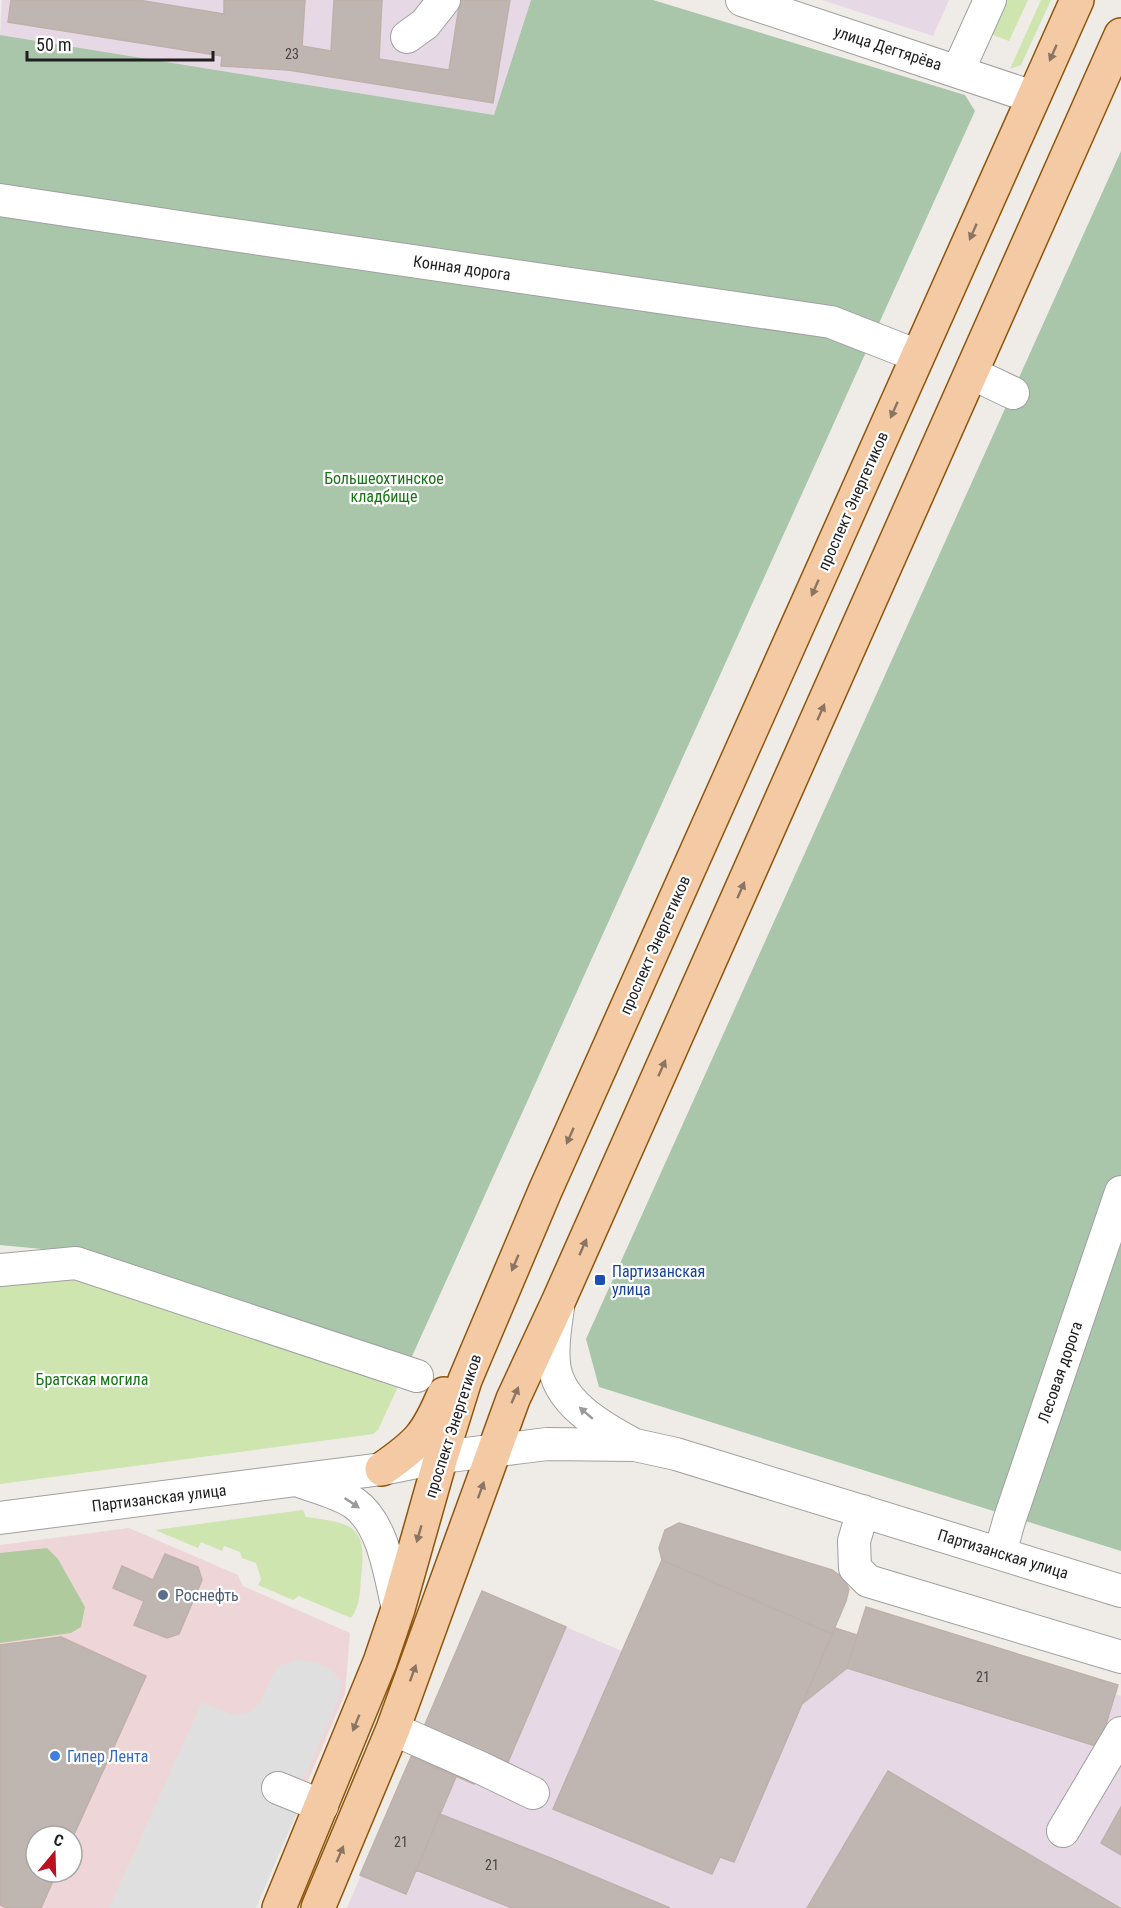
<svg xmlns="http://www.w3.org/2000/svg" width="1121" height="1908" font-family="'Roboto Condensed',sans-serif">
  <style>
    .commercial { fill: #eed6d8; fill-rule: evenodd }
    .industrial { fill: #e7d8e6 }
    .grass { fill: #cfe5b0 }
    .forest { fill: #afcb9e }
    .cemetery { fill: #a9c6aa }
    .parking { fill: #dfdfdf }
    .building { fill: #bfb6b2; stroke: #bfb1a9; stroke-width: 1.5 }
    .lines { fill: none; stroke-linecap: round; stroke-linejoin: round }
    .minor-casing { stroke: #a0a0a0; stroke-width: 34 }
    .major-casing { stroke: #8d560c; stroke-width: 36 }
    .minor { stroke: #fff; stroke-width: 32 }
    .major { stroke: #f4caa5; stroke-width: 33 }
    .oneway { fill: #8a7462 }
    .oneway2 { fill: #9a9a9a }
    .transit-dot { fill: #1a4fb4; stroke: #fff; stroke-width: 2 }
    .service-dot { fill: #5c6f8a; stroke: #fff; stroke-width: 2 }
    .shop-dot { fill: #3f7fe0; stroke: #fff; stroke-width: 2 }
    .labels { text-anchor: middle; dominant-baseline: central; stroke-width: 4.5; stroke-linejoin: round; paint-order: stroke }
    .number-label { font-size: 14px; fill: #474544 }
    .street-label { font-size: 16px; fill: #1f1f1f; stroke: #fff }
    .park-label { font-size: 16px; fill: #167514; stroke: #fff }
    .transit-label { font-size: 16px; fill: #164399; stroke: #fff; text-anchor: start }
    .service-label { font-size: 16px; fill: #4e5e75; stroke: #fff; text-anchor: start }
    .shop-label { font-size: 16px; fill: #366cbe; stroke: #fff; text-anchor: start }
  </style>
  <rect width="100%" height="100%" fill="#efebe6"/>
  <!-- commercial -->
  <path class="commercial" d="M 129,1528 L 238,1575 L 243,1586 L 350,1633 L 345,1694 L 254,1908 L 0,1908 L 0,1545 ZM 36,1836 L 72,1836 L 72,1872 L 36,1872 Z"/>
  <!-- industrial -->
  <path class="industrial" d="M 2,0 L 531,0 L 494,115 L 0,35 Z
    M 822,0 L 949,0 L 933,36 Z
    M 679,1523 L 832,1570 L 843,1578 L 849,1589 L 835,1628 L 857,1635 L 866,1607 L 1118,1685 L 1115,1694 L 1121,1696 L 1121,1908 L 347,1908 L 482,1591 L 622,1651 L 662,1560 L 665,1530 Z"/>
  <!-- grass -->
  <path class="grass" d="M 1003,0 L 1028,0 L 1009,41 L 988,33 Z
    M 1041,0 L 1051,0 L 1021,65 L 1010,69 Z
    M 75,1277 L 400,1382 L 378,1430 L 373,1434 L 0,1484 L 0,1282 Z
    M 303,1510 L 306,1517 C 352,1523 368,1525 361,1577 C 360,1593 360,1606 351,1618 L 299,1596 L 293,1600 L 258,1585 L 261,1579 L 256,1563 L 242,1558 L 240,1552 L 224,1546 L 222,1551 L 201,1542 L 198,1548 L 155,1530 Z"/>
  <!-- forest -->
  <path class="forest" d="M 47,1548 L 58,1559 L 85,1607 L 81,1627 L 71,1633 L 0,1643 L 0,1553 Z"/>
  <!-- cemetery -->
  <path class="cemetery" d="M 531,0 L 653,0 L 965,95 L 975,111 L 409,1363 L 84,1253 L 0,1245 L 0,35 L 494,115 Z
    M 1121,151 L 1121,1551 L 599,1387 L 586,1339 Z"/>
  <!-- parking -->
  <path class="parking" d="M 296,1660 L 314,1662 L 331,1669 L 341,1682 L 338,1700 L 304,1779 L 284,1773 L 273,1799 L 298,1810 L 256,1908 L 109,1908 L 202,1702 L 231,1714 L 241,1714 L 251,1711 L 260,1703 L 271,1678 L 279,1666 Z"/>
  <!-- building -->
  <path class="building" d="M 11,0 L 138,0 L 224,14 L 224,0 L 305,0 L 302,46 L 331,51 L 334,0 L 382,0 L 379,59 L 449,70 L 460,0 L 510,0 L 493,103 L 288,70 L 221,66 L 222,56 L 8,22 Z
    M 679,1523 L 832,1570 L 843,1578 L 849,1589 L 846,1601 L 832,1634 L 662,1560 L 659,1548 L 665,1530 Z
    M 165,1554 L 198,1567 L 202,1580 L 179,1634 L 167,1638 L 134,1625 L 144,1601 L 113,1588 L 122,1566 L 153,1580 Z
    M 662,1560 L 832,1634 L 734,1862 L 720,1857 L 712,1874 L 553,1809 Z
    M 482,1591 L 566,1627 L 508,1762 L 487,1753 L 474,1784 L 411,1757 Z
    M 866,1607 L 1118,1685 L 1099,1747 L 847,1668 Z
    M 835,1628 L 857,1635 L 847,1668 L 802,1704 Z
    M 61,1637 L 146,1676 L 72,1839 L 72,1836 L 36,1836 L 36,1872 L 57,1872 L 41,1908 L 7,1908 L 0,1905 L 0,1645 Z
    M 411,1757 L 456,1777 L 406,1894 L 360,1875 Z
    M 888,1771 L 1120,1908 L 807,1908 Z
    M 1121,1807 L 1121,1855 L 1101,1843 Z
    M 440,1814 L 553,1859 L 670,1908 L 512,1908 L 416,1870 Z"/>
  <g class="lines">
    <defs>
      <path id="minor" d="M 742,0 L 1033,97
        M 407,37 L 425,24 L 444,0
        M 958,71 L 990,0
        M 0,200 L 213,232 L 831,322 L 918,356
        M 971,373 L 1013,393
        M 0,1270 L 76,1263 L 417,1376
        M 558,1308 C 555,1326 552,1345 554,1363 C 557,1402 600,1426 631,1443
        M 302,1482 C 319,1488 339,1493 354,1503 C 384,1524 390,1576 398,1609
        M 863,1511 L 854,1541 L 855,1568 L 868,1581 L 1121,1657
        M 0,1518 L 382,1469 L 441,1457 L 547,1444 L 635,1445 L 676,1454 L 1121,1591
        M 1000,1553 L 1009,1521 L 1121,1192
        M 393,1729 L 481,1768 L 533,1793
        M 278,1788 L 322,1806
        M 1063,1831 L 1121,1733"/>
      <path id="major" d="M 382,1469 C 418,1444 427,1435 444,1394
        M 279,1908 L 380,1662 L 398,1609 L 441,1457 L 465,1380 L 545,1191 L 1077,0
        M 318,1908 L 393,1729 L 513,1399 L 559,1300 L 1121,35"/>
    </defs>
    <!-- minor casing -->
    <use href="#minor" class="minor-casing"/>
    <!-- major casing -->
    <use href="#major" class="major-casing"/>
    <!-- minor -->
    <use href="#minor" class="minor"/>
    <!-- major -->
    <use href="#major" class="major"/>
  </g>
  <!-- one-way arrows -->
  <defs><path id="oneway-solid" d="M-6-.8H1V-3.2L6.5 0L1 3.2V.8H-6Z" transform="scale(1.5)"/></defs>
  <g class="oneway">
    <use href="#oneway-solid" transform="translate(1053 53) rotate(114)"/>
    <use href="#oneway-solid" transform="translate(973 232) rotate(114)"/>
    <use href="#oneway-solid" transform="translate(894 410) rotate(114)"/>
    <use href="#oneway-solid" transform="translate(815 588) rotate(114)"/>
    <use href="#oneway-solid" transform="translate(821 712) rotate(-66)"/>
    <use href="#oneway-solid" transform="translate(741 890) rotate(-66)"/>
    <use href="#oneway-solid" transform="translate(662 1068) rotate(-66)"/>
    <use href="#oneway-solid" transform="translate(570 1136) rotate(114)"/>
    <use href="#oneway-solid" transform="translate(583 1247) rotate(-66)"/>
    <use href="#oneway-solid" transform="translate(515 1263) rotate(113)"/>
    <use href="#oneway-solid" transform="translate(515 1395) rotate(-67)"/>
    <use href="#oneway-solid" transform="translate(481 1490) rotate(-70)"/>
    <use href="#oneway-solid" transform="translate(419 1534) rotate(106)"/>
    <use href="#oneway-solid" transform="translate(413 1673) rotate(-70)"/>
    <use href="#oneway-solid" transform="translate(356 1723) rotate(112)"/>
    <use href="#oneway-solid" transform="translate(340 1854) rotate(-67)"/>
  </g>
  <g class="oneway2">
    <use href="#oneway-solid" transform="translate(586 1413) rotate(-139)"/>
    <use href="#oneway-solid" transform="translate(352 1503) rotate(34)"/>
  </g>
  <!-- markers -->
  <rect class="transit-dot" x="594" y="1274" width="12" height="12" rx="3"/>
  <circle class="service-dot" cx="163" cy="1595" r="6"/>
  <circle class="shop-dot" cx="55" cy="1756" r="6"/>
  <g class="labels">
    <!-- number labels -->
    <g class="number-label">
      <text x="292" y="54">23</text>
      <text x="983" y="1677">21</text>
      <text x="401" y="1842">21</text>
      <text x="492" y="1865">21</text>
    </g>
    <!-- street labels -->
    <g class="street-label">
      <text transform="translate(888 48) rotate(18)">улица Дегтярёва</text>
      <text transform="translate(462 268) rotate(8)">Конная дорога</text>
      <text transform="translate(853 501) rotate(-66)">проспект Энергетиков</text>
      <text transform="translate(655 945) rotate(-66)">проспект Энергетиков</text>
      <text transform="translate(1060 1372) rotate(-71)">Лесовая дорога</text>
      <text transform="translate(453 1426) rotate(-72)">проспект Энергетиков</text>
      <text transform="translate(159 1498) rotate(-7)">Партизанская улица</text>
      <text transform="translate(1003 1554) rotate(17)">Партизанская улица</text>
    </g>
    <!-- park labels -->
    <g class="park-label">
      <text x="384" y="478">Большеохтинское<tspan x="384" dy="18">кладбище</tspan></text>
      <text x="92" y="1379">Братская могила</text>
    </g>
    <!-- transit labels -->
    <g class="transit-label">
      <text x="612" y="1271">Партизанская<tspan x="612" dy="18">улица</tspan></text>
    </g>
    <!-- service labels -->
    <g class="service-label">
      <text x="175" y="1595">Роснефть</text>
    </g>
    <!-- shop labels -->
    <g class="shop-label">
      <text x="67" y="1756">Гипер Лента</text>
    </g>
  </g>
  <!-- north arrow -->
  <g transform="translate(54 1854) rotate(19)"><circle r="28" fill="#ffffff" stroke="#a5a5a5" stroke-width="1.5"/>
  <path d="M0-4.5L10 22L0 15L-10 22Z" fill="#bd1021"/>
  <text y="-9" font-size="16" font-weight="bold" text-anchor="middle" fill="#1f1f1f">С</text>
  </g>
  <!-- scale -->
  <path d="M27 51v9h186v-9" fill="none" stroke="#1f1f1f" stroke-width="3"/>
  <text x="36" y="51" font-size="18" fill="#1f1f1f" stroke="#ffffff" stroke-width="4.5" paint-order="stroke">50 m</text>
</svg>
